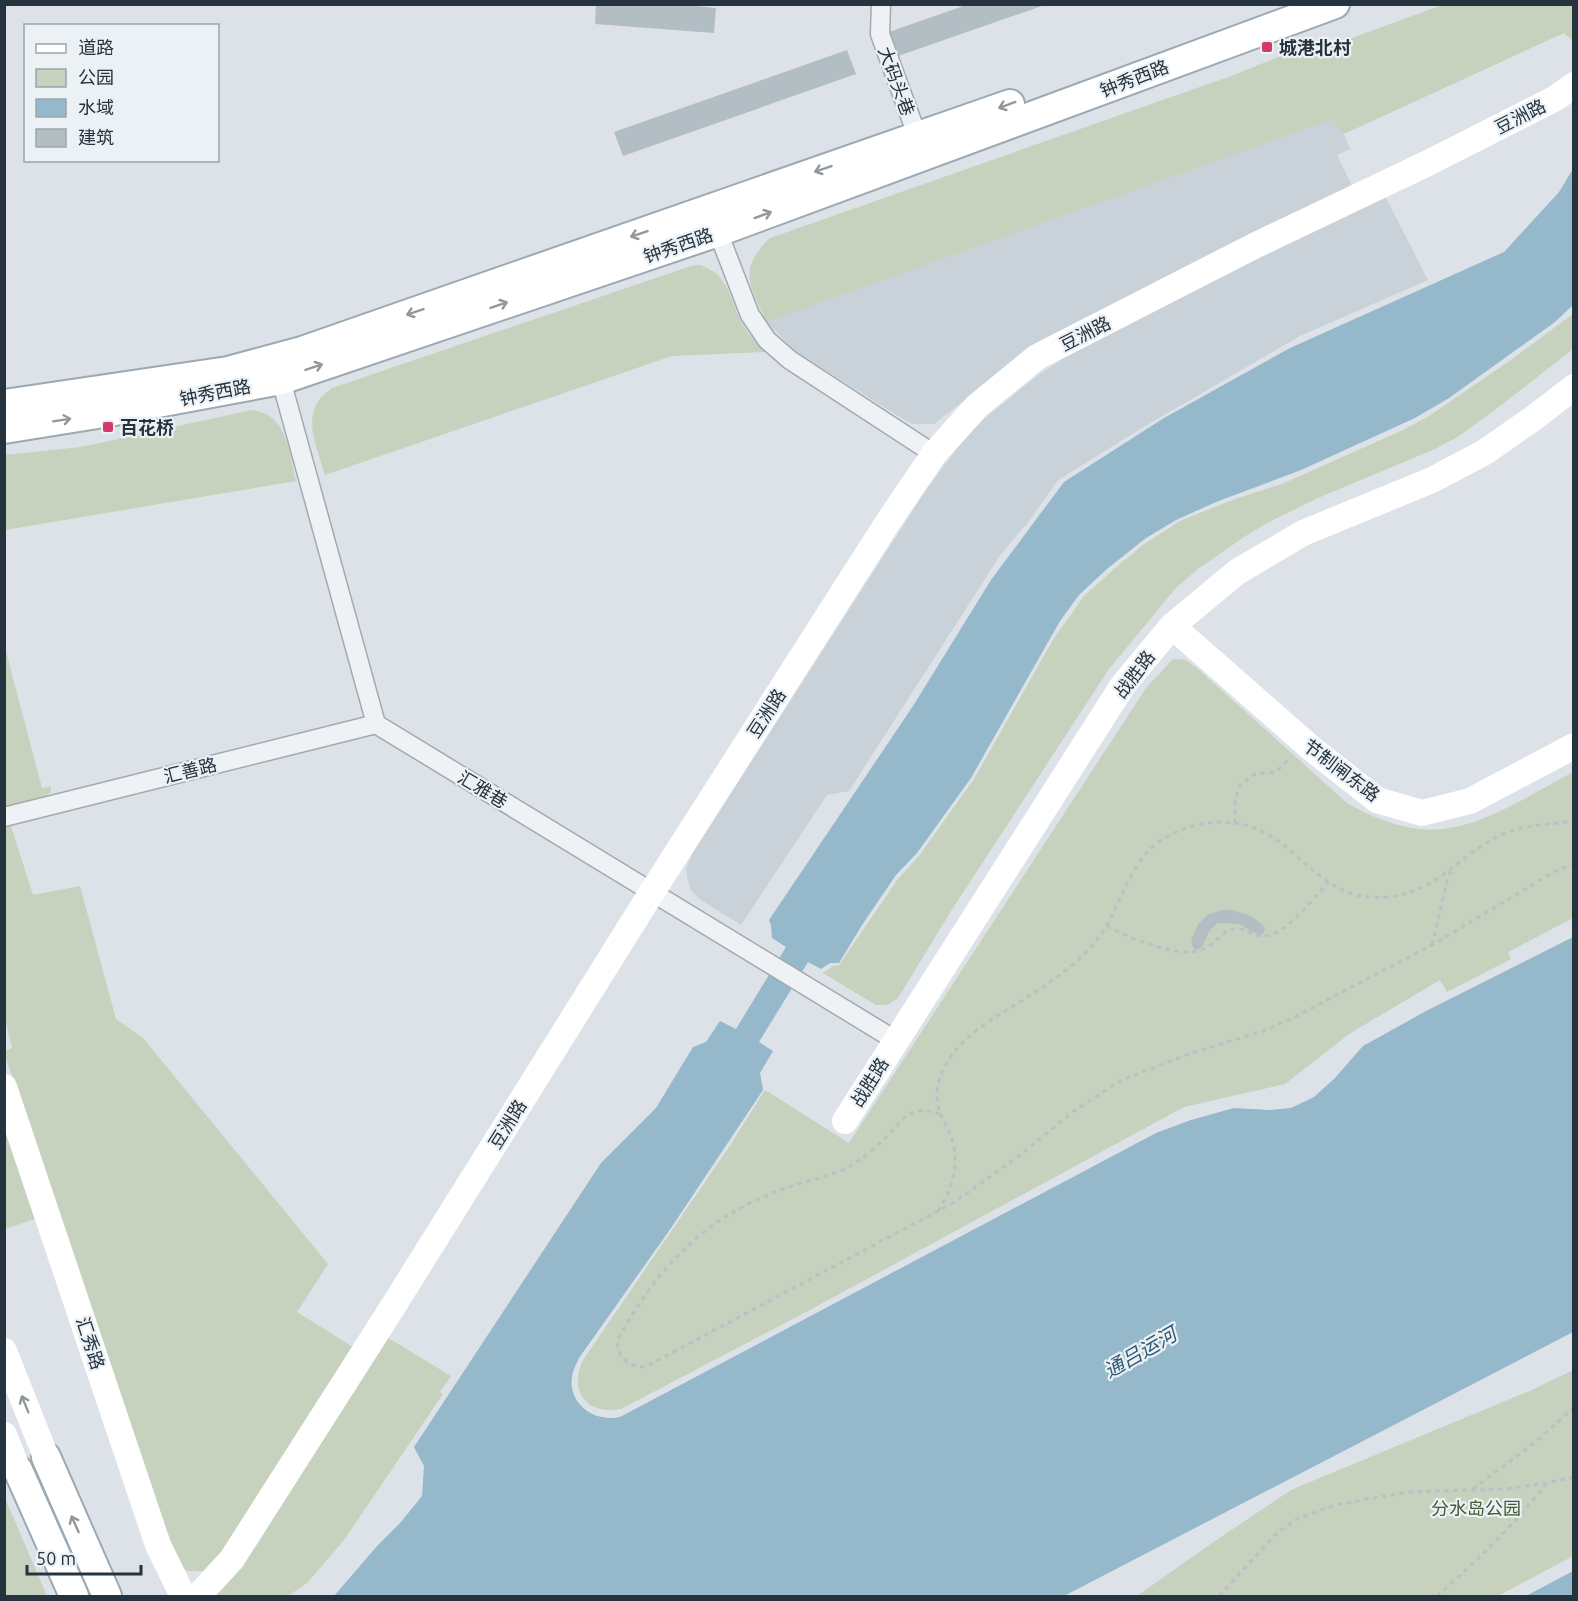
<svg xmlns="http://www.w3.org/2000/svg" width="1578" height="1601" font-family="Ubuntu,'Noto Sans SC',sans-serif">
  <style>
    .built { fill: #cad2d9 }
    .green { fill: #c6d2bd }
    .water { fill: #95b8ca }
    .building { fill: #b3bdc4 }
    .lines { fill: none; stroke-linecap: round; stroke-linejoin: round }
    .street-casing { stroke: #a1aab1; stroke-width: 21 }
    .primary-casing { stroke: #9ba9b3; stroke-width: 32 }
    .path { stroke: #bac0c5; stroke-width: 3; stroke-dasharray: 4.5 4.5; stroke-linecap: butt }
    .street { stroke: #eff2f5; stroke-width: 18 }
    .secondary { stroke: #fff; stroke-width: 26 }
    .primary { stroke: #fff; stroke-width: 28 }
    .oneway { stroke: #92999e }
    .poi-dot { fill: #d4396c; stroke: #ecf1f5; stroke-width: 2 }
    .labels { text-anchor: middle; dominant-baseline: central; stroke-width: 4.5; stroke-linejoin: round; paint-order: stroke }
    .poi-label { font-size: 18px; font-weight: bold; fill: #25333e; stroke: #ecf1f5; text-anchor: start }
    .street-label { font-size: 18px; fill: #25333e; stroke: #ecf1f5 }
    .park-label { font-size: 18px; fill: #415b32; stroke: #ecf1f5 }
    .water-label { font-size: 20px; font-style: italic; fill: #2e5974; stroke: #ecf1f5 }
  </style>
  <rect width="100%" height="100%" fill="#dce2e7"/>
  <!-- built -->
  <path class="built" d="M 1331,120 L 1344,134 L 1350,149 L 1337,155 L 1354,190 L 1012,363 L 934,424 L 913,424 L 903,419 L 798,353 L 766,322 L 1051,215 Z
    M 1384,194 L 1428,280 L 1300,336 L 1142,428 L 1058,480 L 1029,521 L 1001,554 L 849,791 L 827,795 L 741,925 L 699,899 L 691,890 L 688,882 L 686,869 L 692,854 L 926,490 L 959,446 L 983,420 L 1037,376 L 1064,358 Z"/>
  <!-- green -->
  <path class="green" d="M 1442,5 L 1573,5 L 1573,41 L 1564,33 L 1344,134 L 1331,120 L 766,322 C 750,285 737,270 770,238 L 1234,75 L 1303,47 L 1305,53 L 1308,54 Z
    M 700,265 C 729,274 730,300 742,323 C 748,335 757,343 766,352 L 672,356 L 325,475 C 316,443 298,411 332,388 L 691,266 Z
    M 1573,314 L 1573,349 L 1491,413 L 1456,438 L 1435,449 L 1318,498 L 1269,522 L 1244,537 L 1198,569 L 1175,589 L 1109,669 L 951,911 L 898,998 L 887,1005 L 876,1005 L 823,973 L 833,966 L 839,965 L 898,879 L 919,856 L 974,779 L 1054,638 L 1070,616 L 1083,597 L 1114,569 L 1143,545 L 1180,521 L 1235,499 L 1282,484 L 1403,430 L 1429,416 L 1511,360 Z
    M 252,410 C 288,415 289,452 296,481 L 5,530 L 5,455 L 81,447 Z
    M 4,644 L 42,788 L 51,787 L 51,792 L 45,796 L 5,808 Z
    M 1173,659 L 1186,660 L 1198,669 L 1347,803 C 1375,819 1410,833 1443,829 C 1489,823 1533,793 1573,772 L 1573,918 L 1508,952 L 1511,959 L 1447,992 L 1440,980 L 1349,1034 L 1285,1084 L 1184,1107 L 808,1311 L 621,1409 C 587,1415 568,1392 583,1360 L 731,1144 L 765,1090 L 849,1143 L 1133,708 L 1146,688 Z
    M 11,826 L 33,895 L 80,886 L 116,1019 L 143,1038 L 328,1264 L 297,1312 L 369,1357 L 385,1336 L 451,1376 L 440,1392 L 443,1394 L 344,1540 L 307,1583 L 288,1596 L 214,1596 L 231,1577 L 201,1571 L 187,1571 L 174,1562 L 5,1055 L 5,1051 L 12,1048 L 4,1015 L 4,827 Z
    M 4,1117 L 40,1217 L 5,1229 L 4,1229 Z
    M 1573,1370 L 1573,1556 L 1498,1596 L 1137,1596 L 1212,1543 L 1291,1490 L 1534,1389 Z
    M 5,1498 L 47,1596 L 5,1596 Z"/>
  <!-- water -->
  <path class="water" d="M 1573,169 L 1573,305 L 1555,322 L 1449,398 L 1415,418 L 1301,470 L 1216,502 L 1176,520 L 1146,538 L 1107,569 L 1079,595 L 1060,621 L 971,778 L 917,853 L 896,875 L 862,925 L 839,963 L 830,963 L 821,969 L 808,962 L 759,1042 L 773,1051 L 760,1073 L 763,1090 L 671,1228 L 579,1358 C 577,1363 574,1368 573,1372 C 565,1402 593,1423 620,1417 L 1156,1133 L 1191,1120 L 1234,1108 L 1270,1110 L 1291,1108 L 1314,1097 L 1335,1078 L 1363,1046 L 1428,1010 L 1573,937 L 1573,1332 L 1064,1596 L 334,1596 L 378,1545 L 401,1522 L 422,1496 L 424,1466 L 414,1447 L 601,1163 L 656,1108 L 693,1047 L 706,1042 L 720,1021 L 736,1029 L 786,947 L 772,938 L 771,925 L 769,920 L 913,706 L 991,580 L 1064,482 L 1164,418 L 1290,348 L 1504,252 L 1559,192 Z
    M 1573,1571 L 1573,1596 L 1526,1596 Z"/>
  <!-- building -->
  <path class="building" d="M 596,4 L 674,4 L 716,8 L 714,33 L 595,24 Z
    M 969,4 L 1045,5 L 898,56 L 889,32 Z
    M 847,50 L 856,74 L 623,156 L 614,132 Z
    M 1223,910 L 1232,910 L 1251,916 L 1263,925 L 1265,929 L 1263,934 L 1259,935 L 1239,924 L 1218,923 L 1210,930 L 1202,947 L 1197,950 L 1194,949 L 1191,941 L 1198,924 L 1209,914 Z"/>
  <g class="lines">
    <defs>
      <path id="street" d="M 881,4 L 880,34 L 921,146
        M 718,232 L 750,315 L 767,340 L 790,360 L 934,454
        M 281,380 L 376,724 L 895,1040
        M 4,817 L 376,724"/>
      <path id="primary" d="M 4,404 L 228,371 L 302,351 L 1010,104
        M 4,429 L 104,413 L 281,380 L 718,232 L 1335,4
        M 46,1457 L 107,1596
        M 18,1470 L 74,1596"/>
    </defs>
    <!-- street casing -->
    <use href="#street" class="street-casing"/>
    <!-- primary casing -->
    <use href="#primary" class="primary-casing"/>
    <!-- path -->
    <path class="path" d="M 1235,823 L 1235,799 L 1240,785 L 1255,774 L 1276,772 L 1291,757
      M 1107,926 C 1129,938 1181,960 1204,949 C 1214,944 1220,934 1230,930 C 1242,925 1250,934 1261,936 C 1283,939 1315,897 1328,882
      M 1432,945 L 1448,877 L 1453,868
      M 940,1114 C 909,1104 906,1117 887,1136 C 877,1147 864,1157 852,1165 C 830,1178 806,1180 783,1189 C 702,1219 659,1266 618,1339 C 615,1356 631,1370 647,1366 L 953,1203 L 1019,1156 L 1074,1111 L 1120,1081 L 1189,1054 L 1263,1031 L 1291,1019 L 1432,945 L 1552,873 L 1574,863
      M 938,1211 C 952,1190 960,1165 952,1140 C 950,1131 944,1123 941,1115 C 933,1097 938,1077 948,1061 C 966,1030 1006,1012 1035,992 C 1054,980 1074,965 1090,948 C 1119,918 1123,872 1154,846 C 1177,826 1212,818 1241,824 C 1300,836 1317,904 1388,897 C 1438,892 1458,855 1501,835 C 1524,824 1548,825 1574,821
      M 1473,1489 L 1537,1441 L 1574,1407
      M 1219,1596 L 1277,1533 L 1297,1519 L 1335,1505 L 1407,1492 L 1506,1489 L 1546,1483 L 1574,1477
      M 1437,1596 C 1477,1561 1513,1526 1546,1484"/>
    <!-- street -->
    <use href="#street" class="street"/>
    <!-- secondary -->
    <path class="secondary" d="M 1172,626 L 1311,748 L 1377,800 L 1422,813 L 1470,801 L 1574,746
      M 4,1087 L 158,1545 L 183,1596
      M 845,1121 L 1123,685 L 1172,626 L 1237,572 L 1303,533 L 1432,480 L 1485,452 L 1535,417 L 1574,387
      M 4,1351 L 46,1457
      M 4,1435 L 18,1470
      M 198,1596 L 232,1559 L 387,1316 L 652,892 L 888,522 L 934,454 L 977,406 L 1037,357 L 1256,245 L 1428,163 L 1556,98 L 1574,85"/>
    <!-- primary -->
    <use href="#primary" class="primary"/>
  </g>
  <!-- one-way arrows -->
  <defs><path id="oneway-shaft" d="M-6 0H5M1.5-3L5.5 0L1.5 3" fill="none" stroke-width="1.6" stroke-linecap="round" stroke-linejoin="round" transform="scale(1.5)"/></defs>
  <g class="oneway">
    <use href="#oneway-shaft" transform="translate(1007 105) rotate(160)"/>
    <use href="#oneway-shaft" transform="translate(823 169) rotate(161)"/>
    <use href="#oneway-shaft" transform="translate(763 215) rotate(-20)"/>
    <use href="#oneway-shaft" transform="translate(639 234) rotate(161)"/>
    <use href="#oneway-shaft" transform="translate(499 305) rotate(-19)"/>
    <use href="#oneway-shaft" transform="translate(415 312) rotate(161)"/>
    <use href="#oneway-shaft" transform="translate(314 367) rotate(-19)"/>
    <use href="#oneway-shaft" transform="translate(62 420) rotate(-9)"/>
    <use href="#oneway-shaft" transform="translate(25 1404) rotate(-112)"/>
    <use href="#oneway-shaft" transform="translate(75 1524) rotate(-114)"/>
  </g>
  <!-- markers -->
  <g class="poi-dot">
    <rect x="1261" y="41" width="12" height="12" rx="3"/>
    <rect x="102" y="421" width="12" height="12" rx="3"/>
  </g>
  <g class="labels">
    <!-- poi labels -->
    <g class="poi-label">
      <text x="1279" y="47">城港北村</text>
      <text x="120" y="427">百花桥</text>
    </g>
    <!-- street labels -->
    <g class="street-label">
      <text transform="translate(1134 78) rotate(-21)">钟秀西路</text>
      <text transform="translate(897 81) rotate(70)">大码头巷</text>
      <text transform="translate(1520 116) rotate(-27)">豆洲路</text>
      <text transform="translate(678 245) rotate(-19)">钟秀西路</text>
      <text transform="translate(1085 333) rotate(-27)">豆洲路</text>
      <text transform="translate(215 392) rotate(-11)">钟秀西路</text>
      <text transform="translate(1134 674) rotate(-53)">战胜路</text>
      <text transform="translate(766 713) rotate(-57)">豆洲路</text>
      <text transform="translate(190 770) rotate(-14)">汇善路</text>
      <text transform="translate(1342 770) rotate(37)">节制闸东路</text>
      <text transform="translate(483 789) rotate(31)">汇雅巷</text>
      <text transform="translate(869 1082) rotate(-58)">战胜路</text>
      <text transform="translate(507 1124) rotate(-58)">豆洲路</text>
      <text transform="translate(91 1343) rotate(72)">汇秀路</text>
    </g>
    <!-- park labels -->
    <g class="park-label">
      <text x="1476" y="1508">分水岛公园</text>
    </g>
    <!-- water labels -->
    <g class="water-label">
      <text transform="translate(1140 1352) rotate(-30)">通吕运河</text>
    </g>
  </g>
  <!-- border -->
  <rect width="1578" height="1601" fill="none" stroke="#25333e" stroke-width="12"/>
  <!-- legend -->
  <rect x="24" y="24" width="195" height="138" fill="#ecf1f5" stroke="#9ca5ac" stroke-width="1.5"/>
  <rect x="36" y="44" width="30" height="9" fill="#ffffff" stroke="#9ca5ac" stroke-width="1.5"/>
  <text x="78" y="54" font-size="18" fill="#25333e">道路</text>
  <rect x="36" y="69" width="30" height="18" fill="#c6d2bd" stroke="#9ca5ac" stroke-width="1.5"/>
  <text x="78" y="84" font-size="18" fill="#25333e">公园</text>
  <rect x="36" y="99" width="30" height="18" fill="#95b8ca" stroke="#9ca5ac" stroke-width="1.5"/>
  <text x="78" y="114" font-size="18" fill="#25333e">水域</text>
  <rect x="36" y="129" width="30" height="18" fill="#b3bdc4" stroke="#9ca5ac" stroke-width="1.5"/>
  <text x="78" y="144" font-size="18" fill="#25333e">建筑</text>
  <!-- scale -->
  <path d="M27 1565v9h114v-9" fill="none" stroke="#25333e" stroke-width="3"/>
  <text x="36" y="1565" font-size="18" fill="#25333e" stroke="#ecf1f5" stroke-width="4.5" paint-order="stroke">50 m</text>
</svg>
